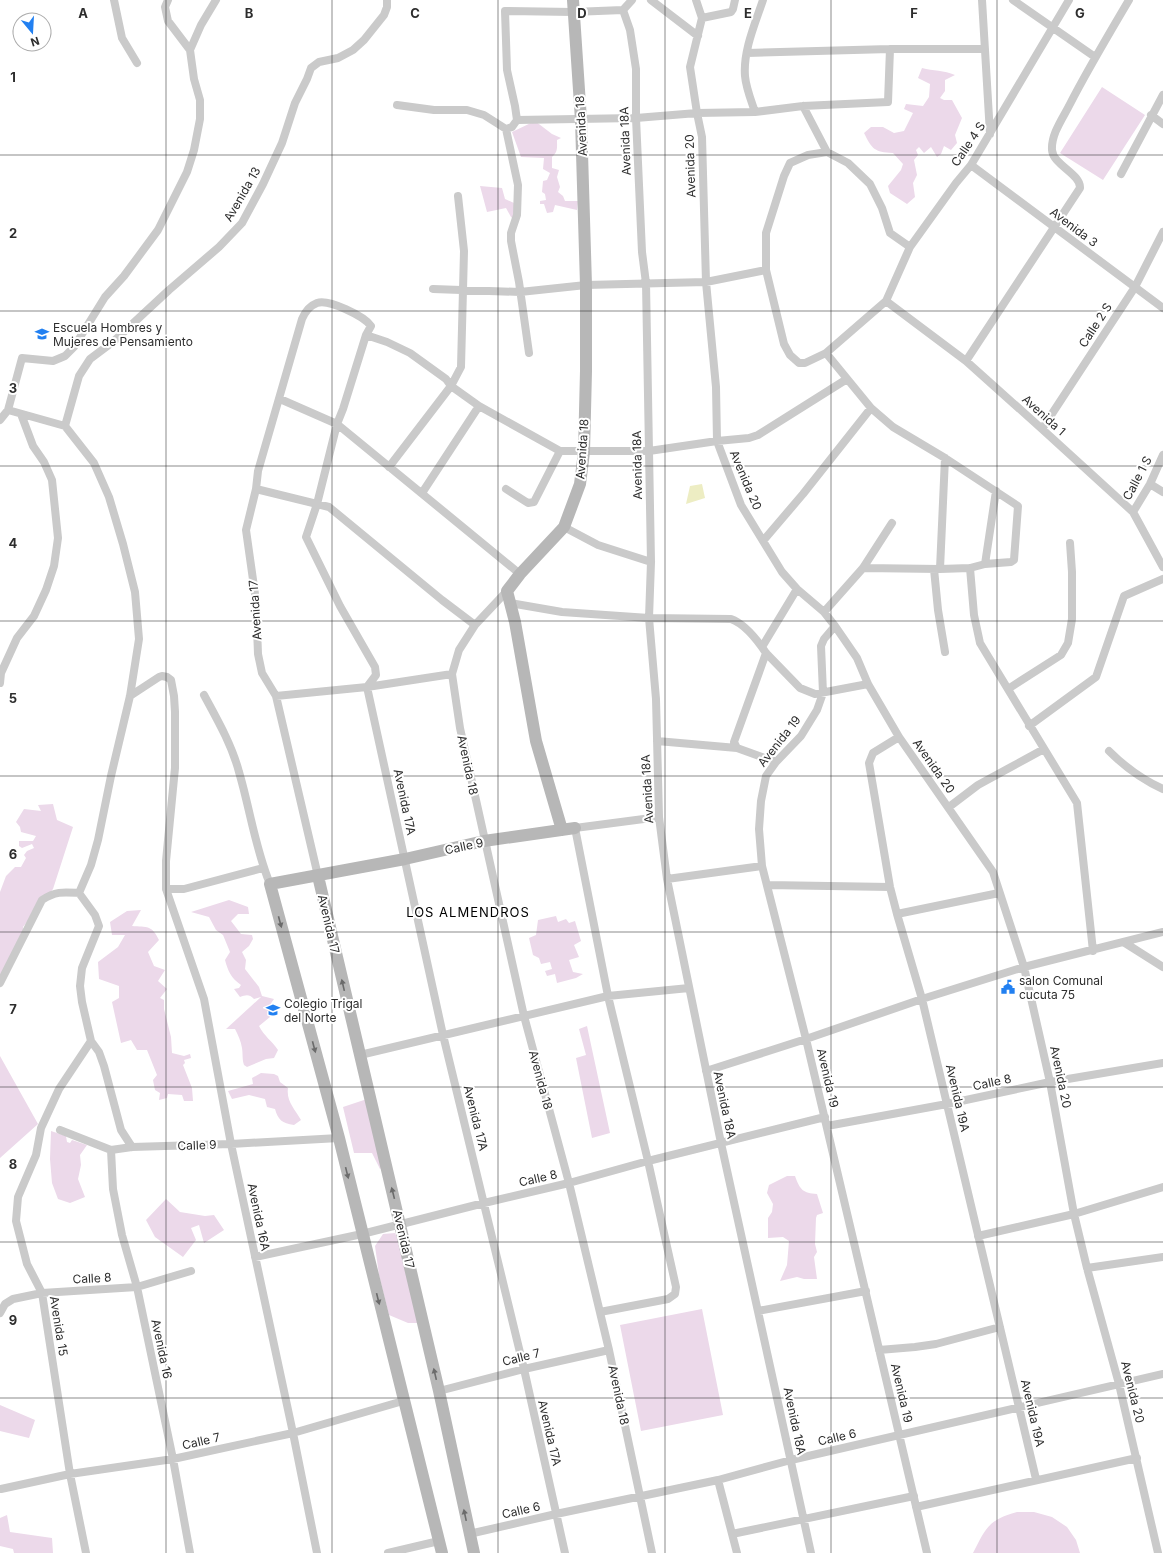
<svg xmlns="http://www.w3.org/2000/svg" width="1163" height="1553" font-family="Inter,sans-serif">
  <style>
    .green { fill: #ecd9ea }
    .water { fill: #ededc3 }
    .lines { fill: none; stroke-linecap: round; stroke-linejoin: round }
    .street { stroke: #cacaca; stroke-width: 8 }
    .secondary { stroke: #b7b7b7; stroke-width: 12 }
    .oneway { fill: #6b6b6b }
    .grid { fill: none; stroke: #2d2d2d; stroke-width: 1; stroke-opacity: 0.55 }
    .labels { text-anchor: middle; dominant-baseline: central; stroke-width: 4; stroke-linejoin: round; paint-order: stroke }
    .street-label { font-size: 12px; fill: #2d2d2d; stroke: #fff }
    .poi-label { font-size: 12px; fill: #2d2d2d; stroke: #fff; text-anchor: start }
    .neighbourhood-label { font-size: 13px; letter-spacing: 1px; fill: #000; stroke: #fff }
    .grid-label { font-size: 13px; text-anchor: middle; font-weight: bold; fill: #2d2d2d; stroke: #fff; stroke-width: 4; stroke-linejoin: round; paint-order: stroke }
  </style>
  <rect width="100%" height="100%" fill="#fff"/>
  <!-- green -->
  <path class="green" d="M 922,68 C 933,71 944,70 955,75 L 945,80 L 945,91 L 940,98 L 944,100 L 952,100 L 962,118 L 955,135 L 957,143 L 951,150 L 944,146 L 941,154 L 937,157 L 931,147 L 924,153 L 919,147 L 916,150 L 918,155 L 914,160 L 917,175 L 913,183 L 915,197 L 907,204 L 890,193 L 888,186 L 901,170 L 903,164 L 893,153 C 874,152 872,149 864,133 L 871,127 L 883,127 L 894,133 L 904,131 L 913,113 L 904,109 L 906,104 L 923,106 L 929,97 L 930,84 L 918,78 Z
    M 1102,87 L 1145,115 L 1103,180 L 1060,153 Z
    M 535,121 L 552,134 L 561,138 L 557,140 C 557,148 558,152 552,157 L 552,168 L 559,170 L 557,177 L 560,187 L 558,192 L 563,196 L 565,201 L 578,201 L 577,210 L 555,205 L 553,212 L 547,213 L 544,204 L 540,204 L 540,201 L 546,200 L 545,194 L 542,192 L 543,181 L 547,180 L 550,173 L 543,169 L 544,158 L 521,157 L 512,132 Z
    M 480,186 L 502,188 L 505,199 L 514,203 L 516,221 L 511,217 L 506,208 L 487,212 Z
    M 53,804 L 57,820 L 73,827 L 53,889 L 23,927 L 23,941 L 0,976 L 0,892 L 6,876 L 15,867 L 21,867 L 26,858 L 24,855 L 27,851 L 34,848 L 32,844 L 22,848 L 19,846 L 19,841 L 33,841 L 36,836 L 21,832 L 20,827 L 16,822 L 24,809 L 41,811 L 38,805 Z
    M 229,900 L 248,907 L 249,914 L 238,914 L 231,921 L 241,934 L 252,935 L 253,939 L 249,946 L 242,952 L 246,960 L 245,969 L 259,987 L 262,996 L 274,999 C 269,1006 267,1009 270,1017 L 259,1026 C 264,1036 272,1041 278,1050 L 274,1058 L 266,1059 L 247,1067 L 244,1065 C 242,1059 243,1054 242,1048 C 241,1041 238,1035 235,1029 L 226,1029 L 261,997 L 254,999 C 249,994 246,995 240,997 L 234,989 L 239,988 L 241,985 C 231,978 228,971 225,960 L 230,952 L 223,935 L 216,930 L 209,917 L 191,912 Z
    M 141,910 L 132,926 C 147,927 152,925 159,940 L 148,952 L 154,966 L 165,970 L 158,981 L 167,989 L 160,998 L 164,1000 L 164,1009 L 171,1037 L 172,1053 L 184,1056 L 190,1054 L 191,1058 L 184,1060 L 185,1063 L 183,1065 L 192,1088 L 193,1101 L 184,1101 L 182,1095 L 168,1094 L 167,1098 L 159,1100 L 160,1093 L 155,1090 L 153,1080 L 157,1075 L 147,1050 L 137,1050 L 131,1040 L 121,1043 L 112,1002 L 119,998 L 119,986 L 99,979 L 98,962 L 118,947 L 125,935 L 112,935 L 110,922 L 127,911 Z
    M 556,916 L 558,922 L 566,919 L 569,923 L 575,921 L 581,941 L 574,945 L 579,957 L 569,960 L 573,972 L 583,974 L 576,978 L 557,983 L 555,974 L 547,976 L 545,971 L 552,969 L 550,962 L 541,964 L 539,958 L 533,955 L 529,938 L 536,935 L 538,920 Z
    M 587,1026 L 610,1133 L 592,1138 L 576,1058 L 586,1055 L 579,1029 Z
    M 0,1056 L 38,1124 L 0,1158 Z
    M 261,1073 L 274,1074 L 278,1076 L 280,1082 L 288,1088 C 286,1101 295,1109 301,1120 L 294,1125 C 282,1123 278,1120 275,1109 L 267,1107 L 265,1099 L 249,1095 L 232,1099 L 228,1091 L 253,1084 L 252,1078 Z
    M 367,1099 L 385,1164 L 380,1169 L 372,1153 L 354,1153 L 343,1107 Z
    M 51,1131 L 66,1136 L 67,1142 L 70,1143 L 72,1140 L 87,1145 L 80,1155 L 81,1165 L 78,1179 L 85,1197 L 70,1203 L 58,1199 L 52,1183 L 50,1159 Z
    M 787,1176 L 795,1176 C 800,1190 803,1193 817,1194 L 823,1213 L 817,1215 L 816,1218 L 815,1244 L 817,1252 L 814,1257 L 817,1279 L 804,1279 L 797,1277 L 780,1281 L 787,1265 L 789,1241 L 783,1237 L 768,1238 L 768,1218 L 772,1212 L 773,1204 L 767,1193 L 769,1185 Z
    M 166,1199 L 180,1212 L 205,1216 L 214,1215 L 224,1230 L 204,1243 L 199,1225 L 191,1228 L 196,1240 L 183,1257 L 155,1237 L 146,1220 Z
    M 395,1233 L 402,1247 L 419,1323 L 408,1323 L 389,1315 L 379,1275 L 375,1246 L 383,1234 Z
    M 702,1309 L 723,1415 L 641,1431 L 620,1325 Z
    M 0,1405 L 35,1420 L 29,1438 L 0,1431 Z
    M 1017,1512 L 1034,1512 L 1052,1517 L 1067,1527 L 1076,1540 L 1080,1553 L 973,1553 C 986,1528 988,1520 1017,1512 Z
    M 7,1515 L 10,1532 L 52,1538 L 53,1553 L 14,1553 L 13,1549 L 0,1546 L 0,1518 Z"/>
  <!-- water -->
  <path class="water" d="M 702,484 L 705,498 L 686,504 L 690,486 Z"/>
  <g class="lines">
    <!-- street -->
    <path class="street" d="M 114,0 L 122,38 L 137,63
      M 651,0 L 698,36
      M 696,0 L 702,18
      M 982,0 L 990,134
      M 1013,0 L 1095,57
      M 623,10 L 630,30 L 636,69 L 636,118 L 642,252 L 646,283 L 649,451 L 651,562 L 649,618 L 656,699 L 659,817 L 667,879 L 721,1143 L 811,1553
      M 702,18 L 690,67 L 697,113 L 702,137 L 706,282 L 716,387 L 717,441 L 741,505 L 782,572 L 797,589 L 824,612 L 835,626 L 857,658 L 868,684 L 899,737 L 993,872 L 1024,967 L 1050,1082 L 1074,1214 L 1087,1268 L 1119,1384 L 1158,1553
      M 702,18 L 731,12 L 733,9 L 735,0
      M 190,50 L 201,25 L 216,0
      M 747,53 L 890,49 L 985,49
      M 397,105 L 434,110 L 467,110 L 484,115 L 506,129 L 512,127 L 517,120 L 636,118 L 697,113 L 755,112 L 803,106 L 888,102 L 890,49
      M 803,106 L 827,152 L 848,163 L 870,184 L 882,208 L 890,233 L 910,247
      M 755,112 C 751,100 746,88 745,76 C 743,51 755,24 763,0
      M 1151,115 L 1163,124
      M 517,120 L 515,106 L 507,70 L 505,11 L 573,12 L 623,10 L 632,0
      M 506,129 L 518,185 L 517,215 L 511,233 L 511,241 L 519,282 L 529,353
      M 827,152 L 808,155 L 790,163 L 784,176 L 766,233 L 766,270 L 784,344 L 790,355 L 799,363 L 805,363 L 826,353 L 886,301 L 910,247 L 956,183 L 971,165 L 1069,0
      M 971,165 L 1163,308
      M 1121,174 L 1163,95
      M 433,289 L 520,292 L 586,285 L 706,282 L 766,270
      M 886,301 L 966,361 L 1042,429 L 1133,512 L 1163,567
      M 366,335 L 343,409 L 337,424 L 317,504 L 306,537 L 340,606 L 375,667 L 376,675 L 367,687
      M 826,353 L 871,408 L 893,427 L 945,458 L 1018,506 L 1014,560 L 1011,562 L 985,564 L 970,568 L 940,569 L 863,568
      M 966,361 L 1080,188 C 1081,174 1053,165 1052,150 C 1051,134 1063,118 1070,104 C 1088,69 1109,34 1129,0
      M 280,399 L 337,424 L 520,574
      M 8,410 L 22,358 L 53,361 L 65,356 L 74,347 L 105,297 L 124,276 L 158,230 L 187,172 L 194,150 L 200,119 L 200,100 L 194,79 L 190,50 L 168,21 L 165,7 L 168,0
      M 0,420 L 8,410 L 65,426 L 94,463 L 109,497 L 123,544 L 135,592 L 139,639 L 130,696 L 111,776 L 98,840 L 91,865 L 79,893
      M 65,426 L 79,376 L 90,359 L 114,341 L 169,290 L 219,247 L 242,223 L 263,184 L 282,143 L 295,103 L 307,79 L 311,68 L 319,62 L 338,58 L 353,50 L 364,40 L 384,15 L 387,7 L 387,0
      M 1042,429 L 1135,287 L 1163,232
      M 389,467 L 451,386 L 461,367 L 464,251 L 458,196
      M 1150,484 L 1163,492
      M 256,489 L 329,507 L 442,600 L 475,625
      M 506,489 L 528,503 L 534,502 L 560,451
      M 422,493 L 479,406
      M 1133,512 L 1150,484 L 1163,455
      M 564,527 L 598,545 L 651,562
      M 763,541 L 803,494 L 871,408
      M 985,564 L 996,491
      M 970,568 L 974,615 L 980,643 L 1077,803 L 1093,951
      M 934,569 L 938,610 L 945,652
      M 940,569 L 945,458
      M 507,591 L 475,625 L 459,650 L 452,674 L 460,728 L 524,1016 L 569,1183 L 609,1350 L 652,1553
      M 510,603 L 562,612 L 649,618 L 731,619 C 745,624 758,641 766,653 L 800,688 L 815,694 L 868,684
      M 824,612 L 863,568 L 892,523
      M 835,626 L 824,639 L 821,646 L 823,693 L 817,710 L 801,736 L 776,762 L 766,776 L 761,801 L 759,829 L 762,866 L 806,1039 L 927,1553
      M 762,647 L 797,589
      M 766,653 L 734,742 L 737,748 L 776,762
      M 0,683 L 1,673 L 17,638 L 34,616 L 46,590 L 54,566 L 58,538 L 52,480 L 44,462 L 33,446 L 21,414
      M 367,687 L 443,1035 L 524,1369 L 565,1553
      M 1008,689 L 1061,655 L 1068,643 L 1072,619 L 1072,572 L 1070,543
      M 204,695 C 217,719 232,745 239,772 C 250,809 255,848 270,884
      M 130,696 L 159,677 L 162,676 L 167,677 L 171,680 L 174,696 L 175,712 L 175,768 L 166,861 L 166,889 L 204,999 L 231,1144 L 293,1433 L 317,1553
      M 276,696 L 367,687 L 452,674
      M 1029,726 L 1096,677 L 1124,596 L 1163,579
      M 899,737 L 873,753 L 869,763 L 890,887 L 897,914 L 922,999 L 1036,1479
      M 657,741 L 737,748
      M 1109,751 C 1124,766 1143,780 1163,789
      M 949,807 L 978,785 L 1044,749
      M 318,876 L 276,696 L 262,673 L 258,654 L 256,601 L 246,530 L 256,489 L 258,471 L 302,319 C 305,312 309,306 317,303 C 329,299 364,316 371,326 L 366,335 L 387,342 L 410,353 L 446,379 L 451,386 L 479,406 L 560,451 L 649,451 L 717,441 L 749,438 L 758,435 L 847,379
      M 667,879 L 762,866
      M 767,885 L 890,887
      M 166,889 L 184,889 L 263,868
      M 79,893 L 95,915 L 99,926 L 82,968 L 80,986 L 82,1002 L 91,1041 L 99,1052 L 104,1066 L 121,1130 L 132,1147
      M 897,914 L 999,893
      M 1125,943 L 1163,967
      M 0,983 L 42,900 C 56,891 63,892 79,893
      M 360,1055 L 608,996 L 689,988
      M 706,1071 L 806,1039 L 922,999 L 1024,967 L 1163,932
      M 827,1126 L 947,1104 L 1050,1082 L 1163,1063
      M 60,1130 L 111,1150 L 132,1147 L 231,1144 L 339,1138
      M 111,1150 L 113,1189 L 122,1235 L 137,1287 L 173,1459 L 190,1553
      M 978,1236 L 1074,1214 L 1163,1187
      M 255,1257 L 362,1234 L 484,1203 L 569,1183 L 648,1161 L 825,1117
      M 1087,1268 L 1163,1257
      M 758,1311 L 866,1291
      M 600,1312 L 668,1299 L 675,1294 L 676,1287 L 648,1161 L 608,996 L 575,828 L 659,817
      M 0,1313 L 5,1304 L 13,1299 L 42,1293 L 137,1287 L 191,1271
      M 879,1350 L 915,1347 L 936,1344 L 1000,1327
      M 439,1391 L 524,1369 L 609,1350
      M 718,1480 L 737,1553
      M 1,1489 L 70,1474 L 173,1459 L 293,1433 L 403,1401
      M 916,1507 L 1137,1458
      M 469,1534 L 556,1514 L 718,1480 L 791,1460 L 1163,1374
      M 732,1534 L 914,1496
      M 86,1553 L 70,1474 L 42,1293 L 27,1264 L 16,1221 L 18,1197 L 36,1155 L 41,1128 L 59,1089 L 91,1041
      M 388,1553 L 439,1541"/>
    <!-- secondary -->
    <path class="secondary" d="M 562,830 L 536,741 L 515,622 L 507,591 L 520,574 L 564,527 L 580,484 L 584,452 L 586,371 L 586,285 L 581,120 L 573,0
      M 318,876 L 439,1391 L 474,1553
      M 442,1553 L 339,1138 L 270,884 L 405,859 L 484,841 L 575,828"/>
  </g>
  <!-- one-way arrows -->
  <defs><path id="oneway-solid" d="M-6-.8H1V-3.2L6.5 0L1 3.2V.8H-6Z"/></defs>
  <g class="oneway">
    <use href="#oneway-solid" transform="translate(280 922) rotate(75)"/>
    <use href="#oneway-solid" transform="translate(343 985) rotate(-103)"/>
    <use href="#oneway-solid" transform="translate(314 1047) rotate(75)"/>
    <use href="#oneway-solid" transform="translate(347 1173) rotate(76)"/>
    <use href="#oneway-solid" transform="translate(393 1193) rotate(-104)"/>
    <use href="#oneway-solid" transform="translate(378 1299) rotate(76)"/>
    <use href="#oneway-solid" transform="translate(435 1374) rotate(-103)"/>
    <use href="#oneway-solid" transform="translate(465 1515) rotate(-102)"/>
  </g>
  <!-- grid -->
  <path class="grid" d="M 166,0 L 166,1553M 332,0 L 332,1553M 498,0 L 498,1553M 665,0 L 665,1553M 831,0 L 831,1553M 997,0 L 997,1553M 0,155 L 1163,155M 0,311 L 1163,311M 0,466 L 1163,466M 0,621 L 1163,621M 0,776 L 1163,776M 0,932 L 1163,932M 0,1087 L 1163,1087M 0,1242 L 1163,1242M 0,1398 L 1163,1398"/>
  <!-- icons -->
  <defs>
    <symbol id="school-bare" viewBox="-9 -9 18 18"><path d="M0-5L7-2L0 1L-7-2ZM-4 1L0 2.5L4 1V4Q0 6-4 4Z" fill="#2280f1" stroke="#fff" stroke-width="2.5" paint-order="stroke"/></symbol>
    <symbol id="civic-bare" viewBox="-9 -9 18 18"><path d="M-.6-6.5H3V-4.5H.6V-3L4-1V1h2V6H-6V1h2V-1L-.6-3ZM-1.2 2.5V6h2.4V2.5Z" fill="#2280f1" stroke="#fff" stroke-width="2.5" paint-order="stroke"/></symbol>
  </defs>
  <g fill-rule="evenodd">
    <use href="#school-bare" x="32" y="324" width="20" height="20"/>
    <use href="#civic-bare" x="998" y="977" width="20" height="20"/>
    <use href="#school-bare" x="263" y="1000" width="20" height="20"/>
  </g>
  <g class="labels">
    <!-- street labels -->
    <g class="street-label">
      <text transform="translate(581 126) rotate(-93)">Avenida 18</text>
      <text transform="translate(625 141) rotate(-92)">Avenida 18A</text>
      <text transform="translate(968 144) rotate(-56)">Calle 4 S</text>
      <text transform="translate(690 166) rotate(-92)">Avenida 20</text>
      <text transform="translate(242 194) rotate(-60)">Avenida 13</text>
      <text transform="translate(1074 227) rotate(37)">Avenida 3</text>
      <text transform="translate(1095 325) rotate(-57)">Calle 2 S</text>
      <text transform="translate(1044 415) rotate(42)">Avenida 1</text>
      <text transform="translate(582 449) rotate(-86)">Avenida 18</text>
      <text transform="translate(637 465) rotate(-91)">Avenida 18A</text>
      <text transform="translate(1137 478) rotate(-62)">Calle 1 S</text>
      <text transform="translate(746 480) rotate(67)">Avenida 20</text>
      <text transform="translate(255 610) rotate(-94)">Avenida 17</text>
      <text transform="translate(779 741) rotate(-52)">Avenida 19</text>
      <text transform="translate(468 765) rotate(78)">Avenida 18</text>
      <text transform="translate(934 766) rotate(55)">Avenida 20</text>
      <text transform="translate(647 789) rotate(-93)">Avenida 18A</text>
      <text transform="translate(405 802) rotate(78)">Avenida 17A</text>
      <text transform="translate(464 846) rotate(-12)">Calle 9</text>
      <text transform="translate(329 924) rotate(77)">Avenida 17</text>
      <text transform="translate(1061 1077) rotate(78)">Avenida 20</text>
      <text transform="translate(828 1078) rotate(77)">Avenida 19</text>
      <text transform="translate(541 1080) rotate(75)">Avenida 18</text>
      <text transform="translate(992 1082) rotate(-12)">Calle 8</text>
      <text transform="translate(958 1098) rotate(77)">Avenida 19A</text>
      <text transform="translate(725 1105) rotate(78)">Avenida 18A</text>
      <text transform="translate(476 1118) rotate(76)">Avenida 17A</text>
      <text transform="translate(197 1145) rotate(-2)">Calle 9</text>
      <text transform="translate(538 1178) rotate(-13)">Calle 8</text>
      <text transform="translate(259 1217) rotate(78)">Avenida 16A</text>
      <text transform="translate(404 1239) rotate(77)">Avenida 17</text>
      <text transform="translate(92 1278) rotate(-3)">Calle 8</text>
      <text transform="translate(59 1326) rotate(81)">Avenida 15</text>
      <text transform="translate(162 1349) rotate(78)">Avenida 16</text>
      <text transform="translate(521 1357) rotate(-14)">Calle 7</text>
      <text transform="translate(1133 1392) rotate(76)">Avenida 20</text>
      <text transform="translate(902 1393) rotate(77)">Avenida 19</text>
      <text transform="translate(619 1395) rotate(78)">Avenida 18</text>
      <text transform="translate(1033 1413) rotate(77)">Avenida 19A</text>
      <text transform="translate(795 1421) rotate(78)">Avenida 18A</text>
      <text transform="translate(550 1433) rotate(77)">Avenida 17A</text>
      <text transform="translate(837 1437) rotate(-13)">Calle 6</text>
      <text transform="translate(201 1441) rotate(-13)">Calle 7</text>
      <text transform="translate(521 1510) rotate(-13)">Calle 6</text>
    </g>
    <!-- poi labels -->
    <g class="poi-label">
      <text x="53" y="327">Escuela Hombres y<tspan x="53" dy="14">Mujeres de Pensamiento</tspan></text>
      <text x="1019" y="980">salon Comunal<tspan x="1019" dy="14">cucuta 75</tspan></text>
      <text x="284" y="1003">Colegio Trigal<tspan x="284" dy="14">del Norte</tspan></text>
    </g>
    <!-- neighbourhood labels -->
    <g class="neighbourhood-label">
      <text x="468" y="912">LOS ALMENDROS</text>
    </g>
  </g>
  <g class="grid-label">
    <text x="83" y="18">A</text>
    <text x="249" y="18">B</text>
    <text x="415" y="18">C</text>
    <text x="582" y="18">D</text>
    <text x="748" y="18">E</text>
    <text x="914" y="18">F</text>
    <text x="1080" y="18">G</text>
    <text x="13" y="82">1</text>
    <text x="13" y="238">2</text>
    <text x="13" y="393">3</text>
    <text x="13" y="548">4</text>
    <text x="13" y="703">5</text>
    <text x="13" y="859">6</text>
    <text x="13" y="1014">7</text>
    <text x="13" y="1169">8</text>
    <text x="13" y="1325">9</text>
  </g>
  <!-- north arrow -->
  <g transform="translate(32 32) rotate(162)"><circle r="19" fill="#ffffff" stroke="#ababab"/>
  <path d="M0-3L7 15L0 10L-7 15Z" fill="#2280f1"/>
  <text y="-6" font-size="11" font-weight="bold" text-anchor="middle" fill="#2d2d2d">N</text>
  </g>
</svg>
